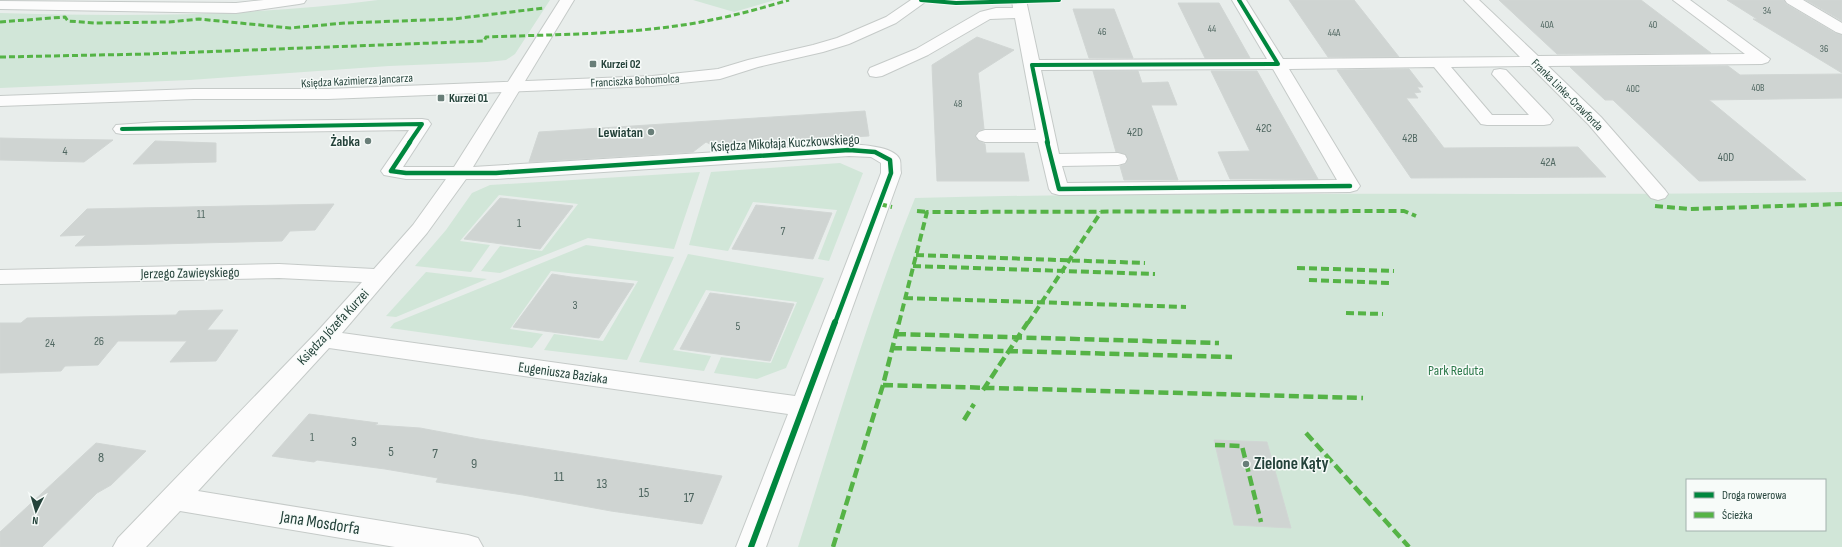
<svg xmlns="http://www.w3.org/2000/svg" width="1842" height="547" font-family="'Sofia Sans Condensed',sans-serif">
  <style>
    .green { fill: #d1e6d8; fill-rule: evenodd }
    .building { fill: #cfd4d2; stroke: #d1d6d4 }
    .lines { fill: none; stroke-linecap: round; stroke-linejoin: round }
    .minor-casing { stroke: #c5cac8; stroke-width: 2 }
    .tertiary-casing { stroke: #c5cac8; stroke-width: 2 }
    .minor { fill: #fcfcfc; fill-rule: evenodd }
    .tertiary { fill: #fcfcfc; fill-rule: evenodd }
    .quiet-far2 { stroke: #55b346; stroke-width: 3; stroke-dasharray: 6 3; stroke-linecap: butt }
    .quiet-far1 { stroke: #55b346; stroke-width: 4; stroke-dasharray: 8 4; stroke-linecap: butt }
    .quiet { stroke: #55b346; stroke-width: 4.5; stroke-dasharray: 10 4.5; stroke-linecap: butt }
    .cycleway-far2-casing { stroke: #f7fbf9; stroke-width: 6 }
    .cycleway-far1-casing { stroke: #f7fbf9; stroke-width: 7 }
    .cycleway-casing { stroke: #f7fbf9; stroke-width: 8 }
    .cycleway-far2 { stroke: #00873e; stroke-width: 4 }
    .cycleway-far1 { stroke: #00873e; stroke-width: 4.5 }
    .cycleway { stroke: #00873e; stroke-width: 6 }
    .poi-dot { fill: #697e78; stroke: #f7fbf9; stroke-width: 1.5 }
    .labels { text-anchor: middle; dominant-baseline: central; stroke-width: 3; stroke-linejoin: round; paint-order: stroke }
    .far-number-label { font-size: 10px; fill: #506761 }
    .far-poi-label { font-size: 12px; font-weight: bold; fill: #24423a; stroke: #f7fbf9; text-anchor: start }
    .far-street-label { font-size: 12px; fill: #24423a; stroke: #f7fbf9 }
    .number-label { font-size: 12px; fill: #506761 }
    .poi-label { font-size: 14px; font-weight: bold; fill: #24423a; stroke: #f7fbf9; text-anchor: end }
    .street-label { font-size: 14px; fill: #24423a; stroke: #f7fbf9 }
    .park-label { font-size: 14px; fill: #2d7a4b; stroke: #f7fbf9 }
    .near-number-label { font-size: 14px; fill: #506761 }
    .near-poi-label { font-size: 17px; font-weight: bold; fill: #24423a; stroke: #f7fbf9; text-anchor: start }
    .near-street-label { font-size: 17px; fill: #24423a; stroke: #f7fbf9 }
  </style>
  <rect width="100%" height="100%" fill="#e8edeb"/>
  <!-- green -->
  <path class="green" d="M 378,0 L 550,0 L 515,54 L 506,60 L 487,62 L 389,66 L 190,80 L 0,88 L 0,13 C 126,17 252,16 378,0 Z
    M 693,0 L 775,0 L 734,12 Z
    M 840,163 L 863,173 L 829,261 L 818,259 L 837,210 L 753,202 L 728,251 L 689,245 L 711,172 Z
    M 700,172 L 674,249 L 588,238 L 500,273 L 481,271 L 500,246 L 542,251 L 578,204 L 499,195 L 460,241 L 490,245 L 471,272 L 415,266 L 446,230 L 472,193 L 490,185 Z
    M 1842,192 L 1842,547 L 798,547 C 835,430 869,312 915,198 C 1224,190 1533,197 1842,192 ZM 1687,480 L 1825,480 L 1825,530 L 1687,530 Z
    M 586,245 L 674,257 L 627,360 L 544,350 L 554,334 L 603,341 L 638,281 L 551,271 L 510,329 L 543,334 L 532,348 L 390,328 L 394,323 Z
    M 688,254 L 824,278 L 786,368 L 757,379 L 714,373 L 721,357 L 771,363 L 797,302 L 706,290 L 673,350 L 711,356 L 704,371 L 639,362 Z
    M 426,272 L 487,279 L 396,317 L 386,316 Z"/>
  <!-- building -->
  <path class="building" d="M 1289,0 L 1354,0 L 1399,57 L 1328,57 Z
    M 1499,0 L 1641,0 L 1711,53 L 1557,54 Z
    M 1727,0 L 1784,0 L 1786,4 L 1835,33 L 1842,35 L 1842,73 L 1753,19 L 1757,19 Z
    M 1806,0 L 1842,0 L 1842,21 Z
    M 1178,3 L 1219,3 L 1250,58 L 1205,58 Z
    M 1073,9 L 1114,9 L 1133,58 L 1089,58 Z
    M 977,37 L 1014,50 L 978,73 L 984,129 L 978,131 L 975,137 L 979,141 L 985,144 L 986,153 L 1024,153 L 1029,181 L 937,181 L 932,65 Z
    M 1728,66 L 1740,75 L 1842,74 L 1842,98 L 1709,100 L 1806,180 L 1699,181 L 1613,100 L 1605,100 L 1570,67 Z
    M 1409,69 L 1423,87 L 1417,87 L 1421,92 L 1414,93 L 1418,98 L 1406,98 L 1444,148 L 1578,147 L 1606,177 L 1411,178 L 1337,70 Z
    M 1093,71 L 1138,71 L 1142,83 L 1168,82 L 1177,105 L 1151,105 L 1178,180 L 1124,180 L 1120,166 L 1126,164 L 1128,158 L 1125,154 L 1116,152 Z
    M 1211,71 L 1257,71 L 1318,179 L 1230,179 L 1218,152 L 1250,151 Z
    M 865,111 L 869,136 L 730,144 L 730,150 L 721,150 L 706,142 L 693,152 L 529,162 L 539,132 Z
    M 0,138 L 44,139 L 113,140 L 84,162 L 0,160 Z
    M 155,141 L 216,143 L 216,162 L 133,164 Z
    M 500,198 L 573,206 L 540,249 L 464,239 Z
    M 334,204 L 315,230 L 290,231 L 282,241 L 75,246 L 86,235 L 60,236 L 87,209 Z
    M 756,205 L 832,213 L 813,259 L 732,249 Z
    M 552,274 L 571,277 L 634,284 L 599,338 L 513,327 Z
    M 710,293 L 794,304 L 770,361 L 680,349 Z
    M 223,310 L 207,330 L 238,330 L 216,361 L 170,362 L 187,341 L 118,341 L 98,365 L 65,366 L 61,371 L 0,373 L 0,323 L 21,323 L 27,318 L 176,315 L 179,311 Z
    M 309,414 L 378,423 L 375,425 L 420,428 L 479,439 L 722,476 L 702,524 L 611,511 L 523,495 L 436,482 L 438,478 L 385,469 L 317,460 L 314,462 L 272,456 Z
    M 1214,440 L 1267,442 L 1291,528 L 1234,525 Z
    M 96,443 L 146,451 L 111,485 L 97,493 L 42,547 L 0,547 L 0,532 Z"/>
  <g class="lines">
    <defs>
      <path id="minor" d="M 264,0 L 306,0 L 304,3 L 299,4 L 236,13 L 0,9 L 0,1 L 236,3 Z
        M 560,0 L 574,0 L 473,167 L 849,144 C 861,145 895,146 900,160 C 901,164 900,169 901,173 L 766,547 L 736,547 L 788,414 L 329,348 L 198,491 L 468,535 L 478,538 L 483,547 L 395,547 L 180,511 L 146,547 L 113,547 L 118,538 L 316,333 L 362,282 L 279,278 L 0,284 L 0,270 L 279,264 L 374,269 L 413,225 L 446,179 L 406,179 L 384,175 L 381,171 L 409,130 L 122,134 L 116,133 L 113,129 L 116,125 L 160,122 L 422,119 L 428,120 L 431,124 L 403,167 L 454,167 ZM 849,156 L 871,157 L 881,163 L 881,173 L 795,396 L 342,333 L 427,233 L 466,179 L 496,179 Z
        M 1012,0 L 1026,0 L 1039,60 L 1267,59 L 1232,0 L 1246,0 L 1283,59 L 1520,57 L 1464,0 L 1479,0 L 1538,56 L 1745,54 L 1673,0 L 1690,0 L 1770,59 L 1768,62 L 1762,64 L 1548,66 L 1601,117 L 1665,190 L 1668,194 L 1665,198 L 1658,200 L 1651,198 L 1589,125 L 1530,66 L 1451,67 L 1492,115 L 1529,115 L 1492,74 L 1494,70 L 1500,69 L 1506,70 L 1550,116 L 1553,120 L 1550,124 L 1544,125 L 1487,125 L 1481,124 L 1434,67 L 1289,69 L 1360,186 L 1357,190 L 1350,192 L 1059,195 L 1052,193 L 1049,189 L 1038,142 L 985,142 L 979,140 L 976,136 L 979,132 L 985,130 L 1036,130 L 1015,18 L 990,19 L 928,55 L 882,76 L 876,77 L 870,76 L 868,72 L 870,68 L 916,49 L 980,12 L 996,8 L 1013,8 ZM 1273,69 L 1337,180 L 1067,183 L 1062,166 L 1118,165 L 1125,163 L 1127,159 L 1125,155 L 1118,153 L 1059,154 L 1041,70 Z
        M 1785,0 L 1803,0 L 1842,23 L 1842,34 L 1836,32 L 1787,3 Z"/>
      <path id="tertiary" d="M 911,0 L 928,0 L 896,23 L 849,44 L 823,52 L 758,67 L 720,79 L 652,86 L 328,99 L 194,99 L 0,106 L 0,96 L 194,89 L 328,89 L 652,76 L 718,69 L 748,60 L 813,45 L 837,38 L 886,17 Z"/>
    </defs>
    <!-- minor casing -->
    <use href="#minor" class="minor-casing"/>
    <!-- tertiary casing -->
    <use href="#tertiary" class="tertiary-casing"/>
    <!-- minor -->
    <use href="#minor" class="minor"/>
    <!-- tertiary -->
    <use href="#tertiary" class="tertiary"/>
    <!-- quiet-far2 -->
    <path class="quiet-far2" d="M 0,22 L 65,17 L 68,21 L 94,23 L 169,22 L 199,19 L 290,28 L 345,23 L 453,19 L 544,8
      M 0,57 L 148,54 L 484,41 L 486,37 C 562,34 641,35 716,19 C 741,14 765,7 789,0"/>
    <!-- quiet-far1 -->
    <path class="quiet-far1" d="M 879,204 L 892,207
      M 1655,206 L 1690,209 L 1842,204
      M 917,211 L 927,212
      M 916,255 L 1145,263
      M 913,266 L 1155,274
      M 1297,268 L 1394,271
      M 1309,280 L 1391,283
      M 905,298 L 1186,307
      M 1346,313 L 1383,314
      M 899,323 L 927,212 L 1404,211 L 1416,216
      M 1028,323 L 1101,212"/>
    <!-- quiet -->
    <path class="quiet" d="M 896,334 L 1219,343
      M 892,348 L 1232,357
      M 883,385 L 1363,398
      M 983,390 L 1028,322
      M 964,420 L 974,404
      M 1306,433 L 1409,547
      M 1215,445 L 1242,446 L 1261,522
      M 833,547 L 883,385 L 899,322"/>
    <defs>
      <path id="cycleway-far2" d="M 921,0 L 956,3 L 1059,0
        M 122,129 L 422,124 L 409,143
        M 1048,143 L 1032,65 L 1278,64 L 1239,0"/>
      <path id="cycleway-far1" d="M 410,142 L 391,171 L 406,173 L 496,173 L 849,150 L 875,152 L 890,160 L 891,173 L 835,323
        M 1047,142 L 1059,189 L 1350,186"/>
      <path id="cycleway" d="M 751,547 L 835,322"/>
    </defs>
    <!-- cycleway-far2 casing -->
    <use href="#cycleway-far2" class="cycleway-far2-casing"/>
    <!-- cycleway-far1 casing -->
    <use href="#cycleway-far1" class="cycleway-far1-casing"/>
    <!-- cycleway casing -->
    <use href="#cycleway" class="cycleway-casing"/>
    <!-- cycleway-far2 -->
    <use href="#cycleway-far2" class="cycleway-far2"/>
    <!-- cycleway-far1 -->
    <use href="#cycleway-far1" class="cycleway-far1"/>
    <!-- cycleway -->
    <use href="#cycleway" class="cycleway"/>
  </g>
  <!-- markers -->
  <g class="poi-dot">
    <rect x="589" y="60" width="8" height="8" rx="2"/>
    <rect x="437" y="94" width="8" height="8" rx="2"/>
    <circle cx="651" cy="132" r="4"/>
    <circle cx="368" cy="141" r="4"/>
    <circle cx="1246" cy="464" r="4"/>
  </g>
  <g class="labels">
    <!-- far-number labels -->
    <g class="far-number-label">
      <text x="1767" y="11">34</text>
      <text x="1547" y="25">40A</text>
      <text x="1653" y="25">40</text>
      <text x="1212" y="29">44</text>
      <text x="1102" y="32">46</text>
      <text x="1334" y="33">44A</text>
      <text x="1824" y="49">36</text>
      <text x="1758" y="88">40B</text>
      <text x="1633" y="89">40C</text>
      <text x="958" y="104">48</text>
    </g>
    <!-- far-poi labels -->
    <g class="far-poi-label">
      <text x="601" y="64">Kurzei 02</text>
      <text x="449" y="98">Kurzei 01</text>
    </g>
    <!-- far-street labels -->
    <g class="far-street-label">
      <text transform="translate(357 81) rotate(-3)">Księdza Kazimierza Jancarza</text>
      <text transform="translate(635 81) rotate(-3)">Franciszka Bohomolca</text>
      <text transform="translate(1567 95) rotate(45)">Franka Linke-Crawforda</text>
    </g>
    <!-- number labels -->
    <g class="number-label">
      <text x="1264" y="128">42C</text>
      <text x="1135" y="132">42D</text>
      <text x="1410" y="138">42B</text>
      <text x="65" y="151">4</text>
      <text x="1726" y="157">40D</text>
      <text x="1548" y="162">42A</text>
      <text x="201" y="214">11</text>
      <text x="519" y="223">1</text>
      <text x="783" y="231">7</text>
      <text x="575" y="305">3</text>
      <text x="738" y="326">5</text>
      <text x="99" y="341">26</text>
      <text x="50" y="343">24</text>
      <text x="312" y="437">1</text>
    </g>
    <!-- poi labels -->
    <g class="poi-label">
      <text x="643" y="132">Lewiatan</text>
      <text x="360" y="141">Żabka</text>
    </g>
    <!-- street labels -->
    <g class="street-label">
      <text transform="translate(785 143) rotate(-3)">Księdza Mikołaja Kuczkowskiego</text>
      <text transform="translate(190 273) rotate(-1)">Jerzego Zawieyskiego</text>
      <text transform="translate(333 327) rotate(-47)">Księdza Józefa Kurzei</text>
      <text transform="translate(563 373) rotate(8)">Eugeniusza Baziaka</text>
    </g>
    <!-- park labels -->
    <g class="park-label">
      <text x="1456" y="370">Park Reduta</text>
    </g>
    <!-- near-number labels -->
    <g class="near-number-label">
      <text x="354" y="441">3</text>
      <text x="391" y="451">5</text>
      <text x="435" y="453">7</text>
      <text x="101" y="457">8</text>
      <text x="474" y="463">9</text>
      <text x="559" y="476">11</text>
      <text x="602" y="483">13</text>
      <text x="644" y="492">15</text>
      <text x="689" y="497">17</text>
    </g>
    <!-- near-poi labels -->
    <g class="near-poi-label">
      <text x="1254" y="464">Zielone Kąty</text>
    </g>
    <!-- near-street labels -->
    <g class="near-street-label">
      <text transform="translate(320 523) rotate(9)">Jana Mosdorfa</text>
    </g>
  </g>
  <!-- legend -->
  <rect x="1686" y="479" width="140" height="52" fill="#f7fbf9" stroke="#a3b1ad"/>
  <rect x="1694" y="492" width="20" height="6" fill="#00873e" stroke="#a3b1ad"/>
  <text x="1722" y="499" font-size="12" fill="#24423a">Droga rowerowa</text>
  <rect x="1694" y="512" width="20" height="6" fill="#55b346" stroke="#a3b1ad"/>
  <text x="1722" y="519" font-size="12" fill="#24423a">Ścieżka</text>
  <!-- north arrow -->
  <g transform="translate(36 511) rotate(185)" stroke="#f7fbf9" stroke-width="3" paint-order="stroke">
  <path d="M0-3L7 15L0 10L-7 15Z" fill="#24423a"/>
  <text y="-6" font-size="11" font-weight="bold" text-anchor="middle" fill="#24423a">N</text>
  </g>
</svg>
